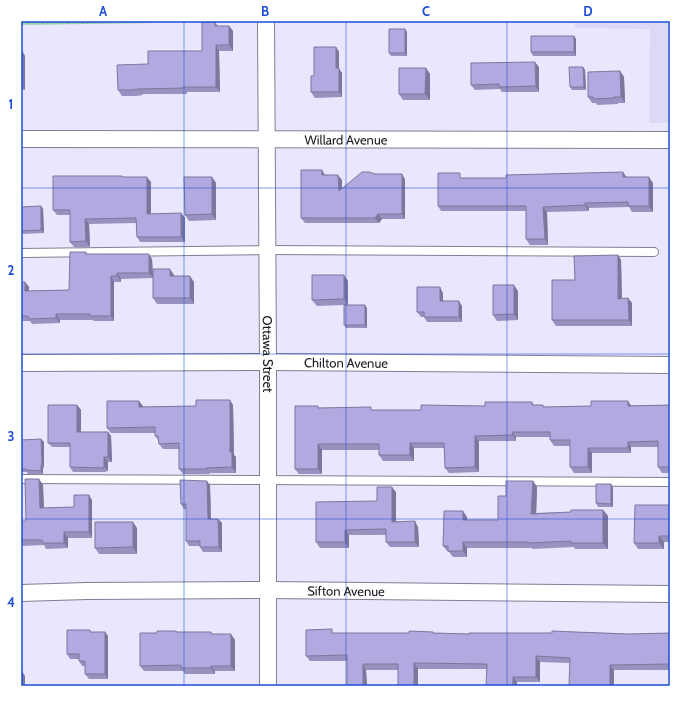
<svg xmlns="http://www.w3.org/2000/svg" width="691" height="707" font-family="Cabin,sans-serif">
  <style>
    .built { fill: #dcd9f7 }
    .forest { fill: url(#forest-crowns) }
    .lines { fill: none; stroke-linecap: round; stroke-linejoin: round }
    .lane-casing { stroke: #817f93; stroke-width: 10 }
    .street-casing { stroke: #817f93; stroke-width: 18 }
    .lane { stroke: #fff; stroke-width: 8 }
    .street { stroke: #fff; stroke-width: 16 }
    .wall { fill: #9892c1 }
    .shaded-wall { fill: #7c779d }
    .building { fill: #b1aae0; stroke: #7c779d }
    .grid { fill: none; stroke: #1d4ed8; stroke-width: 1; stroke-opacity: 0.55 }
    .labels { text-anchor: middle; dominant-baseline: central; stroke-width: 3; stroke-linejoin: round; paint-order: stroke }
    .street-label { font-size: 13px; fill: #1a1920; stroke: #fff }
    .neatline { fill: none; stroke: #1d4ed8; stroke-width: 1.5 }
    .grid-label { font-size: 13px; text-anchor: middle; font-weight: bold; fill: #1d4ed8 }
  </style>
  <defs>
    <pattern id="forest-crowns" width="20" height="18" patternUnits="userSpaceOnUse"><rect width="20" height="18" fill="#9fd0ac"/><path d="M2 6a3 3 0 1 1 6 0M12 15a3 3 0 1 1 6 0" fill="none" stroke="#88b294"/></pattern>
  </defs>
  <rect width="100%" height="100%" fill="#e9e6fd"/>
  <!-- built -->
  <path class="built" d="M 575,21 L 670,21 L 670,123 L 649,123 L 650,29 L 575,28 Z"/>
  <!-- forest -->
  <path class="forest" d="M 21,21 L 151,21 L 151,23 L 21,25 Z"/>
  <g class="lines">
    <defs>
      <path id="lane" d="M 21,253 L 267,250 L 654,252
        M 21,479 L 670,482"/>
      <g id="street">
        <path id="s1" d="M 266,21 L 268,362 L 268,686"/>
        <path id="s2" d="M 21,139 L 670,140"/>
        <path id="s3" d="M 21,363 L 268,362 L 670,365"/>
        <path id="s4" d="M 21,593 L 87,591 L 268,590 L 670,594"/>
      </g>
    </defs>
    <!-- lane casing -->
    <use href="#lane" class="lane-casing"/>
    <!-- street casing -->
    <use href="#street" class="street-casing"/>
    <!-- lane -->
    <use href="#lane" class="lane"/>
    <!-- street -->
    <use href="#street" class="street"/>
  </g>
  <!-- wall -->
  <path class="wall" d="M 215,22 L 218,26 L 229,26 L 233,31 L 233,51 L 219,51 L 220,92 L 187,92 L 187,94 L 142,94 L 143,95 L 136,96 L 122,96 L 118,90 L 148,64 L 202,51 Z
    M 405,29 L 407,32 L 407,56 L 391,56 L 389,53 Z
    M 574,36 L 576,39 L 576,56 L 533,56 L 531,52 Z
    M 336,47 L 339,52 L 339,69 L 342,73 L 342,97 L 315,98 L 311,92 L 314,76 Z
    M 21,50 L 25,56 L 25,90 L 21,90 Z
    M 539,67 L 539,92 L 502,92 L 500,89 L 475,90 L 471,85 Z
    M 583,67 L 585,70 L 586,90 L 572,90 L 570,87 Z
    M 426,68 L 430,74 L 430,100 L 403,100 L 399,94 Z
    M 620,71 L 624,77 L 625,103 L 618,103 L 618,104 L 597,105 L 596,103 L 592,103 L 588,97 Z
    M 623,172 L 626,177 L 653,183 L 653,212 L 632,212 L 629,207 L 589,208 L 589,211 L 547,212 L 548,245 L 530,245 L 526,239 L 526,211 L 441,211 L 438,206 L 463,178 L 506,178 Z
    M 375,174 L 405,179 L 405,219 L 382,219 L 379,223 L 305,223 L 301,218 L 325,175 L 342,180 L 342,188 Z
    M 123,177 L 151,182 L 151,214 L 185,218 L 185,242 L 140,242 L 137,237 L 136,223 L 89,224 L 90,247 L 74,247 L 70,242 L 70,215 L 57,215 L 53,210 Z
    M 212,177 L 216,183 L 216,220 L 189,221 L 185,215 Z
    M 41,206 L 43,209 L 44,233 L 21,234 L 21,207 Z
    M 86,252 L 87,254 L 152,259 L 153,278 L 121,279 L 121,282 L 114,282 L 114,321 L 94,321 L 93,320 L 60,320 L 60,323 L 32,324 L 30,321 L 21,321 L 21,282 L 25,282 L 29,287 L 29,291 L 69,290 Z
    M 618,255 L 621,260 L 622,298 L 628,298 L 632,303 L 632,326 L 556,326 L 552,320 L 575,280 Z
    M 174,275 L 174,276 L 194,282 L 194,304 L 157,304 L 153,298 Z
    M 348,281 L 348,305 L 367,308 L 367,328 L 346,328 L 344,325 L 344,305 L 317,306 L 312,300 Z
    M 518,291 L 518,320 L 497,321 L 493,315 Z
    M 443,293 L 443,301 L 462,306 L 462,322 L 427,322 L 424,317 L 421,317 L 417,312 Z
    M 139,401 L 143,407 L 233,405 L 234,455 L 236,457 L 236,473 L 210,473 L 210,474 L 183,474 L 179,469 L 179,449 L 163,449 L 159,444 L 159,441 L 155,436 L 155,433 L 111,433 L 107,428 Z
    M 532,402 L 534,405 L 545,407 L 670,405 L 670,473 L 662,473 L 658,467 L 658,447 L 631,447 L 631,453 L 592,453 L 592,473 L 574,473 L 570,467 L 570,446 L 554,446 L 550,440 L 550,437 L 516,437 L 516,441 L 479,441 L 479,472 L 449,473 L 445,468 L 444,448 L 414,448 L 414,461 L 383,461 L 379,455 L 379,450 L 322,450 L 322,474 L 299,474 L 295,469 L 320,408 L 373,410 L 421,410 L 485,406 Z
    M 77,405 L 81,410 L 81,432 L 108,432 L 111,436 L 112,462 L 108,462 L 108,471 L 106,471 L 106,472 L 73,472 L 70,467 L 70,447 L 52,447 L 48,443 Z
    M 41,439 L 44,442 L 44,468 L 43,468 L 43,474 L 28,474 L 27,472 L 21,472 L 21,440 Z
    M 39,479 L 43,485 L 44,508 L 74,507 L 92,500 L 92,538 L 68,538 L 68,548 L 46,549 L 44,545 L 21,546 L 21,521 L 26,521 Z
    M 533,481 L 537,487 L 536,513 L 571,512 L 603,510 L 608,516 L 608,549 L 575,549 L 574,547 L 532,549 L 532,548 L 467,548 L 467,557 L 453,557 L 449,552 L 448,552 L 443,546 L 467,517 L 467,520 L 498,520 L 506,496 Z
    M 210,485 L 211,519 L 218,519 L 222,523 L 222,552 L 203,552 L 200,547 L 200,546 L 189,546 L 186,541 L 186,509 L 184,509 L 181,504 Z
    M 613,487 L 613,507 L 598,507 L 596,503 Z
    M 396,492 L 396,522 L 418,527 L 419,547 L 390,547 L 386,542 L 386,535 L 349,535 L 349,548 L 320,548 L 316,542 L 377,501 Z
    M 670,505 L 670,542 L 664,542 L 664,549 L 638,549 L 634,543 Z
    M 137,528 L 137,554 L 99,554 L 95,548 Z
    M 90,630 L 91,632 L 108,636 L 108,679 L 89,679 L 85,674 L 85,666 L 82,666 L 79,661 L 79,659 L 70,659 L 67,654 Z
    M 176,631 L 178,632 L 211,632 L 212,634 L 235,640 L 235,671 L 215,671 L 215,674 L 185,674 L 183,671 L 144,671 L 140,666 L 157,633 Z
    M 433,632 L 434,633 L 469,634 L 552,633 L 576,632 L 629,634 L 670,633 L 670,670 L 614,670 L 614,686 L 570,663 L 540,662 L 540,682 L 517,682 L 517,686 L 487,669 L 418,669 L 398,670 L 366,670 L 367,686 L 347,686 L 347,661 L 310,661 L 306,656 L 334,633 L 409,633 Z"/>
  <!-- shaded-wall -->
  <path class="shaded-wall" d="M 229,26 L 233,31 L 233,51 L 229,45 Z
    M 405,29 L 407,32 L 407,56 L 405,53 Z
    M 574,36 L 576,39 L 576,56 L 574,52 Z
    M 216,45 L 219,51 L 220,92 L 216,87 Z
    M 336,47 L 339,52 L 339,69 L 342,73 L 342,97 L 339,92 L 336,68 Z
    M 22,50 L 25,56 L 25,90 L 22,85 Z
    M 535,62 L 539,67 L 539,92 L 536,86 Z
    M 583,67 L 585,70 L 586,90 L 584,87 Z
    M 426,68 L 430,74 L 430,100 L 425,94 Z
    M 620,71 L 624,77 L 625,103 L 621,97 Z
    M 322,170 L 325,175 L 322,175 Z
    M 623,172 L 627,178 L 623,177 Z
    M 402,174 L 405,179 L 405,219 L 402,214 Z
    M 338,175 L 342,180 L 342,196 L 339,191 Z
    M 147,177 L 151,182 L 151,219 L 147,214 Z
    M 212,177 L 216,183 L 216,220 L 212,214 Z
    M 649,177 L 653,183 L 653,212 L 649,206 Z
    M 585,203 L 589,208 L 589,211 L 585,205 Z
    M 41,206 L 43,209 L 44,233 L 41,230 Z
    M 543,207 L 547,212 L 548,245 L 545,239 Z
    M 181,213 L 185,218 L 185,242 L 181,237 Z
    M 378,214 L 382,219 L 379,223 L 375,218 Z
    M 85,219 L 89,224 L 90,247 L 86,241 Z
    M 149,254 L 152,259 L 153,278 L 149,273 Z
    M 618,255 L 621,260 L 622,304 L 618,299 Z
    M 170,269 L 174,275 L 174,282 L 170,276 Z
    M 117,273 L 121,279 L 121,282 L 117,276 Z
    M 344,275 L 348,281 L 348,305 L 344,299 Z
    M 111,276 L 114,282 L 114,321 L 111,316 Z
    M 190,276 L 194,282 L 194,304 L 190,298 Z
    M 25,282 L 29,287 L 29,296 L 25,291 Z
    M 514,285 L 518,291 L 518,320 L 514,314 Z
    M 440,287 L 443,293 L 443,306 L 440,301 Z
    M 628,298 L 632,303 L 632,326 L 629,320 Z
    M 459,301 L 462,306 L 462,322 L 459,317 Z
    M 365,305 L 367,308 L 367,328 L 365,325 Z
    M 56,314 L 60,320 L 60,323 L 56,318 Z
    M 230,400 L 233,405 L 234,455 L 236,457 L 236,473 L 232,467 L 230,452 Z
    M 139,401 L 143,406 L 143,412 L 139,407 Z
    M 628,401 L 632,407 L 628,406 Z
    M 77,405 L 81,410 L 81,437 L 77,432 Z
    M 108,432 L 111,436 L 112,462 L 108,457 Z
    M 512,432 L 516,437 L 516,441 L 513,435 Z
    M 475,436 L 479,441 L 479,472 L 475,467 Z
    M 41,439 L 44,442 L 44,468 L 42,464 Z
    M 628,442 L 631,447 L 631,453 L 628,448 Z
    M 410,443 L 414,448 L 414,461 L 410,455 Z
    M 318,444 L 322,450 L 322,474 L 318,469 Z
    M 588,448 L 592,453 L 592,473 L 588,467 Z
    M 104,457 L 108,462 L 108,471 L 104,467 Z
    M 41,465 L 43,468 L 43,474 L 41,471 Z
    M 39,479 L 43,485 L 44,513 L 40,508 Z
    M 207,481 L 210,485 L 211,523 L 208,519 Z
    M 533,481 L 537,487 L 536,520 L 531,514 Z
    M 611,484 L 613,487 L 613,507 L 611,504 Z
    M 392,487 L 396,492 L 396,527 L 392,522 Z
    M 89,495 L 92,500 L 92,538 L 89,532 Z
    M 603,510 L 608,516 L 608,549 L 603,543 Z
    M 463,511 L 467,517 L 467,526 L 463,520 Z
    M 218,519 L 222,523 L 222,552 L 219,547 Z
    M 415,521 L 418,527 L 419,547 L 415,542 Z
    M 133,522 L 137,528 L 137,554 L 133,547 Z
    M 345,530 L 349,535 L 349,548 L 345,542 Z
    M 64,532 L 68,538 L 68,548 L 64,543 Z
    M 659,536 L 664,542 L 664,549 L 659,543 Z
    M 463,542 L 467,548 L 467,557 L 463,551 Z
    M 105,632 L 108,636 L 108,679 L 105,674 Z
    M 231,634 L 235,640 L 235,671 L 231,666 Z
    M 536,656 L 540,662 L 540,682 L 536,677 Z
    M 414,663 L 418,669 L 418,686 L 414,686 Z
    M 363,664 L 366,670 L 367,686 L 363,686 Z
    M 610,665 L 614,670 L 614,686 L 610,686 Z
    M 211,666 L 215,671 L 215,674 L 211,668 Z
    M 22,671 L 25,676 L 25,686 L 21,686 Z
    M 513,677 L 517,682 L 517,686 L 513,686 Z"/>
  <!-- building -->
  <path class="building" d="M 202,22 L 215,22 L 215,26 L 229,26 L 229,45 L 216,45 L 216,87 L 183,87 L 183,88 L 139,89 L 132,90 L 118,90 L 117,65 L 148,64 L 148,51 L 202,51 Z
    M 389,29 L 405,29 L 405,53 L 389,53 Z
    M 531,36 L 574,36 L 574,52 L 531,52 Z
    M 314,47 L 336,47 L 336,68 L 339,68 L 339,92 L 311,92 L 311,76 L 314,76 Z
    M 21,50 L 22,50 L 22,85 L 21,85 Z
    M 535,62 L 536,86 L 499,87 L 499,84 L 471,85 L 471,63 Z
    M 569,67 L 583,67 L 584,87 L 570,87 Z
    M 399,68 L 426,68 L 425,94 L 399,94 Z
    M 620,71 L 621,97 L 614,97 L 614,98 L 593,99 L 593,97 L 588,97 L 588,72 Z
    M 301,170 L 322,170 L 322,175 L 338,175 L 339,191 L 362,172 L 369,172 L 375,174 L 402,174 L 402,214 L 378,214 L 375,218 L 301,218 Z
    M 623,172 L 623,177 L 649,177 L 649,206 L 628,206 L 628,202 L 585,203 L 585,205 L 543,207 L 545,239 L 526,239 L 526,206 L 438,206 L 438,173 L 460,173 L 460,178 L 506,178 L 506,175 Z
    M 53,176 L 122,176 L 122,177 L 147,177 L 147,214 L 181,213 L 181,237 L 137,237 L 136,218 L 85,219 L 86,241 L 70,242 L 70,210 L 53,210 Z
    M 184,177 L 212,177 L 212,214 L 185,215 Z
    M 41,206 L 41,230 L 21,231 L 21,207 Z
    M 70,252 L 86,252 L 86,254 L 149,254 L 149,273 L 117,273 L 117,276 L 111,276 L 111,316 L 90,316 L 90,314 L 56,314 L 56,318 L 29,319 L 28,316 L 21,316 L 21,282 L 25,282 L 25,291 L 69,290 Z
    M 618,255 L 618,299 L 628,298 L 629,320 L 552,320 L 552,280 L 575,280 L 574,256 Z
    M 153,269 L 170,269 L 170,276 L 190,276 L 190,298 L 153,298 Z
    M 312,275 L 344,275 L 344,299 L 312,300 Z
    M 493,285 L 514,285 L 514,314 L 493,315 Z
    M 417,287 L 440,287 L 440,301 L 459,301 L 459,317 L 424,317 L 424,312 L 417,312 Z
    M 344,305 L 365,305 L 365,325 L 344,325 Z
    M 196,400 L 230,400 L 230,452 L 232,452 L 232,467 L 206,468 L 206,469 L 179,469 L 179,443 L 159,444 L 158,436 L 155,436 L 155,427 L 107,428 L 107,401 L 139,401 L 139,407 L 196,406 Z
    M 591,401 L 628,401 L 628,406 L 670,405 L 670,467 L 658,467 L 658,441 L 628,442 L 628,448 L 588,448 L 588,467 L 570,467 L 570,440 L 550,440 L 550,432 L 512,432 L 513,435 L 475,436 L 475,467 L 445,468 L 444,443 L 410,443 L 410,455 L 379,455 L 379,444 L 318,444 L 318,469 L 295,469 L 295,406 L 318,406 L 318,408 L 371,407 L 371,410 L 421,410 L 421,405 L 485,406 L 485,402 L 532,402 L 532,405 L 543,405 L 543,407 L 591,406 Z
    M 48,405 L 77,405 L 77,432 L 108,432 L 108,457 L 104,457 L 104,467 L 103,467 L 103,468 L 70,467 L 70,443 L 48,443 Z
    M 41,439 L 42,464 L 41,465 L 41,471 L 26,470 L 26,469 L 21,469 L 21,440 Z
    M 25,479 L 39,479 L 40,508 L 74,507 L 74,495 L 89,495 L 89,532 L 64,532 L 64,543 L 43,543 L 42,540 L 21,540 L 21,521 L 26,521 Z
    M 180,480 L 207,481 L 208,519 L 218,519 L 219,547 L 200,547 L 200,541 L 186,541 L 186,504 L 181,504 Z
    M 506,481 L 533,481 L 531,514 L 571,512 L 571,510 L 603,510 L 603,543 L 571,543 L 571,541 L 528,543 L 528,542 L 463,542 L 463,551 L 448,551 L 448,546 L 443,546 L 444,511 L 463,511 L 463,520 L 498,520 L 498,496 L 506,496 Z
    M 596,484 L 611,484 L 611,504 L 596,503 Z
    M 377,487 L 392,487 L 392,522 L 415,521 L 415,542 L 386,542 L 386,529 L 345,530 L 345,542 L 316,542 L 316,502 L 377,501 Z
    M 635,505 L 670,505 L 670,536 L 659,536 L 659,543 L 634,543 Z
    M 95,522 L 133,522 L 133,547 L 95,548 Z
    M 332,629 L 332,633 L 409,633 L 409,631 L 433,632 L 433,633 L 469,634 L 469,633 L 552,633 L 552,631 L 576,632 L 629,634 L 670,633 L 670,664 L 610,665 L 610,686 L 569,686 L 570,658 L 536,656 L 536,677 L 513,677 L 513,686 L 486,686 L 487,664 L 414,663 L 414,686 L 398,686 L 398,664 L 363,664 L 363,686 L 347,686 L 347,655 L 306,656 L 306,630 Z
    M 67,630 L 90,630 L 90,632 L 105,632 L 105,674 L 85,674 L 85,661 L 79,661 L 79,654 L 67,654 Z
    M 157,631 L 176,631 L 176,632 L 211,632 L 211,634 L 231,634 L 231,666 L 211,666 L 211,668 L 181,668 L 181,665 L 140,666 L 140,633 L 157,633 Z
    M 21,671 L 22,671 L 21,686 Z"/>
  <!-- grid -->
  <path class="grid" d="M 184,21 L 184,686M 346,21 L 346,686M 507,21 L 507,686M 21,188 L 670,188M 21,354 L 670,354M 21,519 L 670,519"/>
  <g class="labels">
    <!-- street labels -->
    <g class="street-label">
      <text stroke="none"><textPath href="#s2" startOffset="325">Willard Avenue</textPath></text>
      <text stroke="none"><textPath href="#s1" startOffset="333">Ottawa Street</textPath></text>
      <text stroke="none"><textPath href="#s3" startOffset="325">Chilton Avenue</textPath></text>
      <text stroke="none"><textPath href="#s4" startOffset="325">Sifton Avenue</textPath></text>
    </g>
  </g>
  <!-- border -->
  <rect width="691" height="707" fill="none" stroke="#ffffff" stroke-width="44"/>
  <rect x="22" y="22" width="647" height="663" class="neatline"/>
  <g class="grid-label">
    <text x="103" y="16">A</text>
    <text x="265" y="16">B</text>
    <text x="426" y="16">C</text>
    <text x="588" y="16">D</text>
    <text x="11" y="109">1</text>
    <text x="11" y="275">2</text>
    <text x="11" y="441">3</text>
    <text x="11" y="607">4</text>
  </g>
</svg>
